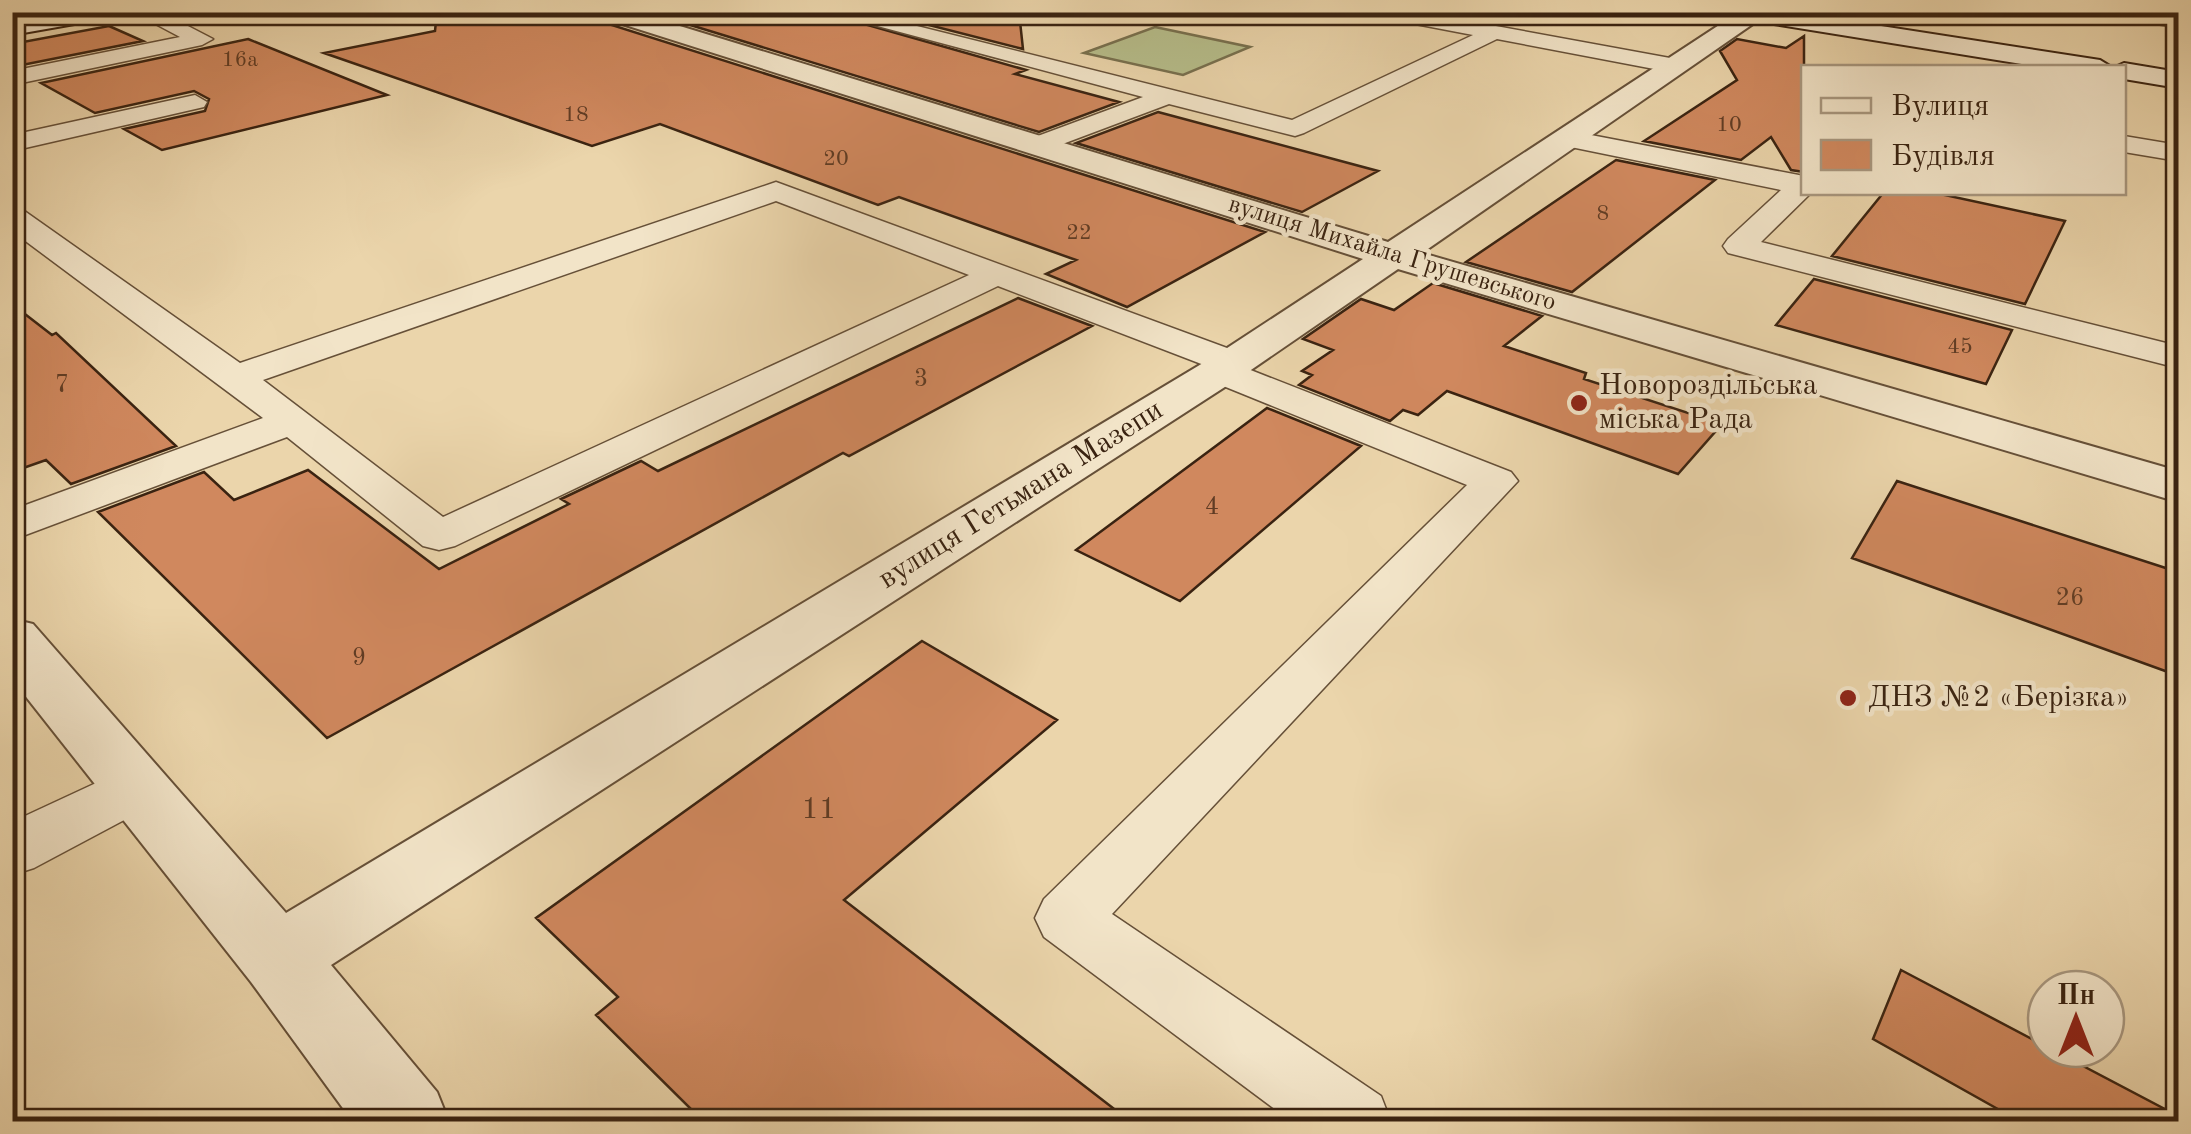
<svg xmlns="http://www.w3.org/2000/svg" width="2191" height="1134" font-family="'Old Standard TT',serif">
  <style>
    .green { fill: #b6bd8a; stroke: #78704e; stroke-width: 2.5 }
    .building { fill: #d0885e; stroke: #3a2311; stroke-width: 2.5 }
    .lines { fill: none; stroke-linecap: round; stroke-linejoin: round }
    .lane-casing { stroke: #665038; stroke-width: 3 }
    .street-casing { stroke: #665038; stroke-width: 4 }
    .secondary-casing { stroke: #3a2311; stroke-width: 4 }
    .lane { fill: #f2e4c8; fill-rule: evenodd }
    .street { fill: #f2e4c8; fill-rule: evenodd }
    .secondary { fill: #f2e4c8; fill-rule: evenodd }
    .poi-dot { fill: #8f2418; stroke: #f2e4c8; stroke-width: 4 }
    .labels { text-anchor: middle; dominant-baseline: central; stroke-width: 9; stroke-linejoin: round; paint-order: stroke }
    .far-number-label { font-size: 22px; fill: #603c24 }
    .far-street-label { font-size: 25px; fill: #3a2311; stroke: #f2e4c8 }
    .number-label { font-size: 25px; fill: #603c24 }
    .poi-label { font-size: 30px; fill: #3a2311; stroke: #f2e4c8; text-anchor: start }
    .street-label { font-size: 30px; fill: #3a2311; stroke: #f2e4c8 }
    .near-number-label { font-size: 30px; fill: #603c24 }
  </style>
  <rect width="100%" height="100%" fill="#ebd5ab"/>
  <filter id="stains"><feTurbulence type="fractalNoise" baseFrequency=".002" numOctaves="4"/><feColorMatrix values="0 0 0 0 .2 0 0 0 0 .09 0 0 0 0 .02 0 0 0 .5 -.17"/></filter>
  <radialGradient id="worn" r=".72"><stop offset=".6" stop-color="#630" stop-opacity="0"/><stop offset="1" stop-color="#630" stop-opacity=".3"/></radialGradient>
  <!-- green -->
  <path class="green" d="M 1155,27 L 1250,47 L 1183,75 L 1084,53 Z"/>
  <!-- building -->
  <path class="building" d="M 437,12 L 594,12 L 599,21 L 1265,232 L 1127,307 L 1046,274 L 1076,260 L 899,197 L 878,205 L 660,124 L 592,146 L 324,53 L 435,31 Z
    M 648,12 L 822,12 L 1026,70 L 1015,74 L 1119,102 L 1039,132 Z
    M 878,12 L 1019,12 L 1023,49 Z
    M 109,26 L 143,41 L 12,67 L 12,44 Z
    M 1804,36 L 1804,172 L 1791,170 L 1771,137 L 1741,160 L 1644,141 L 1737,80 L 1720,51 L 1737,39 L 1786,48 Z
    M 248,39 L 387,95 L 162,150 L 124,129 L 205,111 L 209,99 L 194,91 L 95,113 L 41,83 Z
    M 1158,112 L 1378,171 L 1302,212 L 1076,143 Z
    M 1616,160 L 1715,180 L 1572,292 L 1466,262 Z
    M 1884,192 L 1931,192 L 2065,221 L 2025,304 L 1832,256 Z
    M 1814,279 L 2012,330 L 1986,384 L 1776,325 Z
    M 1433,283 L 1542,316 L 1504,346 L 1586,373 L 1584,379 L 1722,424 L 1678,474 L 1447,391 L 1418,415 L 1403,410 L 1390,421 L 1299,385 L 1312,375 L 1302,371 L 1333,350 L 1303,339 L 1361,299 L 1394,310 Z
    M 1018,298 L 1092,326 L 849,456 L 843,453 L 327,738 L 98,512 L 204,472 L 234,500 L 308,470 L 439,569 L 569,504 L 561,499 L 641,461 L 658,471 Z
    M 12,304 L 52,335 L 56,333 L 176,446 L 71,484 L 46,460 L 12,472 Z
    M 1267,408 L 1361,446 L 1180,601 L 1076,550 Z
    M 1897,481 L 2178,572 L 2178,624 L 2168,672 L 1852,558 Z
    M 922,641 L 1057,720 L 844,900 L 1131,1122 L 704,1122 L 596,1015 L 618,997 L 536,918 Z
    M 1901,970 L 2178,1116 L 2178,1122 L 2021,1122 L 1873,1039 Z"/>
  <g class="lines">
    <defs>
      <path id="lane" d="M 133,12 L 161,12 L 213,39 L 202,45 L 12,85 L 12,71 L 180,37 Z
        M 825,12 L 861,12 L 1292,120 L 1473,35 L 1384,18 L 1374,12 L 1419,12 L 1670,58 L 1681,65 L 1670,72 L 1497,39 L 1304,133 L 1295,136 L 1169,104 L 1036,154 L 1023,146 L 1027,140 L 1143,97 Z
        M 2102,12 L 2178,15 L 2178,27 L 2112,18 Z
        M 195,95 L 207,102 L 204,107 L 12,151 L 12,135 Z
        M 1565,130 L 1804,176 L 1804,192 L 1812,192 L 1761,242 L 2178,346 L 2178,368 L 1728,253 L 1723,246 L 1728,239 L 1781,190 L 1556,144 L 1552,138 Z
        M 2124,136 L 2178,145 L 2178,161 L 2124,152 Z
        M 776,182 L 1246,355 L 1252,363 L 1248,369 L 1511,472 L 1518,481 L 1112,914 L 1381,1096 L 1391,1122 L 1292,1122 L 1044,937 L 1035,918 L 1044,899 L 1467,485 L 1206,379 L 1200,371 L 1204,365 L 998,286 L 455,546 L 439,550 L 423,546 L 287,437 L 12,540 L 12,510 L 263,418 L 12,231 L 12,207 L 23,210 L 240,363 ZM 776,201 L 969,275 L 443,517 L 263,380 Z
        M 137,764 L 158,770 L 166,786 L 158,802 L 34,868 L 12,875 L 12,822 Z"/>
      <path id="street" d="M 597,12 L 634,12 L 1388,242 L 1739,12 L 1763,12 L 1760,19 L 1422,253 L 2178,471 L 2178,502 L 1398,269 L 1248,372 L 331,965 L 437,1092 L 449,1122 L 353,1122 L 251,982 L 12,679 L 12,619 L 33,624 L 286,913 L 1218,354 L 1363,259 L 600,17 Z"/>
      <path id="secondary" d="M 60,12 L 114,12 L 103,19 L 12,35 L 12,21 Z
        M 1732,12 L 1791,12 L 2100,60 L 2113,68 L 2047,68 L 1743,19 Z
        M 2124,63 L 2178,72 L 2178,88 L 2124,79 L 2124,68 L 2113,68 Z"/>
    </defs>
    <!-- lane casing -->
    <use href="#lane" class="lane-casing"/>
    <!-- street casing -->
    <use href="#street" class="street-casing"/>
    <!-- secondary casing -->
    <use href="#secondary" class="secondary-casing"/>
    <!-- lane -->
    <use href="#lane" class="lane"/>
    <!-- street -->
    <use href="#street" class="street"/>
    <!-- secondary -->
    <use href="#secondary" class="secondary"/>
  </g>
  <!-- markers -->
  <g class="poi-dot">
    <circle cx="1579" cy="403" r="10"/>
    <circle cx="1848" cy="698" r="10"/>
  </g>
  <g class="labels">
    <!-- far-number labels -->
    <g class="far-number-label">
      <text x="240" y="60">16а</text>
      <text x="576" y="115">18</text>
      <text x="1729" y="125">10</text>
      <text x="836" y="159">20</text>
      <text x="1603" y="214">8</text>
      <text x="1079" y="233">22</text>
      <text x="1960" y="347">45</text>
    </g>
    <!-- far-street labels -->
    <g class="far-street-label">
      <text transform="translate(1392 254) rotate(17)">вулиця Михайла Грушевського</text>
    </g>
    <!-- number labels -->
    <g class="number-label">
      <text x="921" y="379">3</text>
      <text x="62" y="385">7</text>
      <text x="1212" y="507">4</text>
      <text x="2070" y="598">26</text>
      <text x="359" y="658">9</text>
    </g>
    <!-- poi labels -->
    <g class="poi-label">
      <text x="1599" y="386">Новороздільська<tspan x="1599" dy="34">міська Рада</tspan></text>
      <text x="1868" y="698">ДНЗ №2 «Берізка»</text>
    </g>
    <!-- street labels -->
    <g class="street-label">
      <text transform="translate(1021 495) rotate(-32)">вулиця Гетьмана Мазепи</text>
    </g>
    <!-- near-number labels -->
    <g class="near-number-label">
      <text x="819" y="810">11</text>
    </g>
  </g>
  <!-- margin -->
  <rect width="2191" height="1134" fill="none" stroke="#ebd5ab" stroke-width="50"/>
  <rect x="15" y="15" width="2161" height="1104" fill="none" stroke="#3a2311" stroke-width="5"/>
  <rect x="25" y="25" width="2141" height="1084" fill="none" stroke="#3a2311" stroke-width="2.5"/>
  <!-- legend -->
  <rect x="1801" y="65" width="325" height="130" fill="#f2e4c8" stroke="#a8977f" stroke-width="2.5"/>
  <rect x="1821" y="98" width="50" height="15" fill="#f2e4c8" stroke="#a8977f" stroke-width="2.5"/>
  <text x="1891" y="115" font-size="30" fill="#3a2311">Вулиця</text>
  <rect x="1821" y="140" width="50" height="30" fill="#d0885e" stroke="#a8977f" stroke-width="2.5"/>
  <text x="1891" y="165" font-size="30" fill="#3a2311">Будівля</text>
  <!-- north arrow -->
  <g transform="translate(2076 1019)"><circle r="48" fill="#f2e4c8" stroke="#a8977f" stroke-width="2.5"/>
  <path d="M0-8L18 38L0 25L-18 38Z" fill="#8f2418"/>
  <text y="-15" font-size="28" font-weight="bold" text-anchor="middle" fill="#3a2311">Пн</text>
  </g>
  <rect width="100%" height="100%" filter="url(#stains)"/>
  <rect width="100%" height="100%" fill="url(#worn)"/>
</svg>
